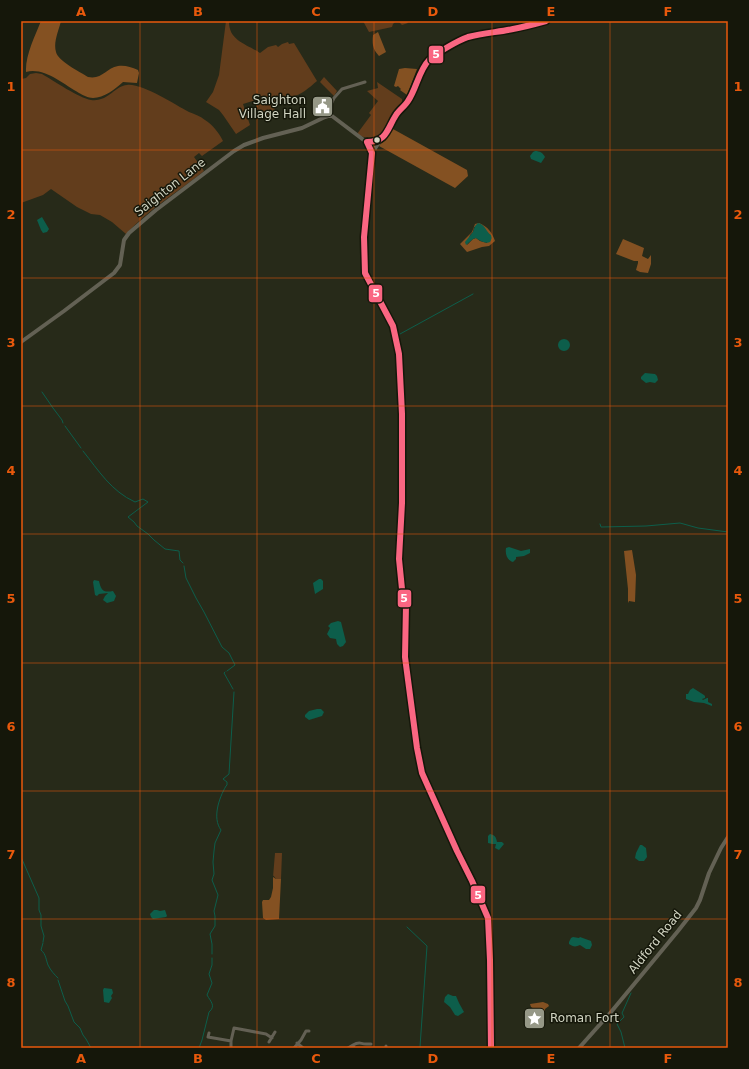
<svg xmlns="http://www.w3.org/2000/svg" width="749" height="1069" font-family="'DejaVu Sans',sans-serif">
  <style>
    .green { fill: #623d1c }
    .forest { fill: #845122; fill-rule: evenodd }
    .water { fill: #0d5e4b }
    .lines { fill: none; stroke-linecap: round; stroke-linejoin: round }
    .stream { stroke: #0d5e4b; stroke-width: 1 }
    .street { stroke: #636054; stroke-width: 3 }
    .secondary { stroke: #636154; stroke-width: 4 }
    .bus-1-casing { stroke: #15170a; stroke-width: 9 }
    .bus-1 { stroke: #fa6682; stroke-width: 6 }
    .grid { fill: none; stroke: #e8590c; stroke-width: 1; stroke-opacity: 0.55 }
    .bus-dot { fill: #d1d4c2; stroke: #15170a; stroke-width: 1.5 }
    .labels { text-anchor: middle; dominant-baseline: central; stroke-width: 3; stroke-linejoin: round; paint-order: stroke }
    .poi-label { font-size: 12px; fill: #d1d4c2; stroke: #15170a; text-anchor: end }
    .street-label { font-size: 12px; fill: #d1d4c2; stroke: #15170a }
    .line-badge { stroke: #15170a; stroke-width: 1.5 }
    .badge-label { font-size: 11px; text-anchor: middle; font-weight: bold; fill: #fff }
    .neatline { fill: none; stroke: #e8590c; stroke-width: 1.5 }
    .grid-label { font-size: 13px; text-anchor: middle; font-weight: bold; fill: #e8590c }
  </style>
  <rect width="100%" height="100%" fill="#272a19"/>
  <!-- green -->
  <path class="green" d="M 226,21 L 229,22 C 229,41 247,44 260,53 L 268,47 L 276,45 L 278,47 L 282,44 L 288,42 L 289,44 L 294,43 L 317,81 C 309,88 301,95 291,97 L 290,97 L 273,105 L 277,115 L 271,117 L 266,115 L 260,118 L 258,110 L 259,110 L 256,105 L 259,104 L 256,100 L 243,104 L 250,125 L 236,134 L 223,115 L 219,110 L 206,102 L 213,92 L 219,75 Z
    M 363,21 L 407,21 L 408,23 L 402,25 L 398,21 L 396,21 L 393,24 L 392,27 L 369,32 Z
    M 36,73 L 42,74 C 54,81 79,98 91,100 C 109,102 114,86 127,85 C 142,83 175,105 189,112 C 194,114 200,116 205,120 C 213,125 219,133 223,141 L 202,156 L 199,153 L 194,157 L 204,171 C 178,192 149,209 126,234 L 112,222 L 100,215 L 91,214 L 77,207 L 51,189 L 43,195 L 21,203 L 21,79 L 26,78 L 30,74 Z
    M 324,77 L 337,91 L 334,96 L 320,82 Z
    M 377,82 L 402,99 L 402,103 C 399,108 394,109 391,115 C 390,117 390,121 388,124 C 381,138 370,142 357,134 L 371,115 L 369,113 L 378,101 L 367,91 L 378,88 Z
    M 275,853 L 282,853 L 281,879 L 276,879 L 273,875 L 273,877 Z"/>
  <!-- forest -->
  <path class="forest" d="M 41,21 L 61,21 C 59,30 53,42 56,52 C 58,61 80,72 88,77 C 102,80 106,68 118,66 C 125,65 131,67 138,70 L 139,73 L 137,83 L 123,82 C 115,89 104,98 93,98 C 88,98 83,95 79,93 C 63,84 44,67 26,72 C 25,56 35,36 41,21 Z
    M 378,32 L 386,52 L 379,56 C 373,49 372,45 373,35 Z
    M 405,68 L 417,69 L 407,95 L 400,90 L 401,89 L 398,86 L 396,87 L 394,86 L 399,69 Z
    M 393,129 L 467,170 L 468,176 L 455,188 L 379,146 Z
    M 479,223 C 488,227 492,232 495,241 L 489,246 L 482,247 L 467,252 L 460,244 L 472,232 L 475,224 ZM 482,226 C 489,234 488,232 487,243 L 480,241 L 476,238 L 473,239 L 467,245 L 470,235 L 473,232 L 474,227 Z
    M 623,239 L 644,248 L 642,256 L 648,259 L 651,255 L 651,264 L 648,273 L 640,272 L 636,270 L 638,263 L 638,261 L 634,261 L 616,254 Z
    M 632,550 L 636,575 L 635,602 L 629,601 L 628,603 L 628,589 L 624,551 Z
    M 273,877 L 276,879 L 281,879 L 279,919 L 266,920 L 263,918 L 262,902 L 263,900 L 269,900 L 271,897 L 273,888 Z
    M 543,1002 L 548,1004 L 549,1006 L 545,1009 L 544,1015 L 542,1016 L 536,1015 L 534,1013 L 534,1009 L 531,1007 L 530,1004 Z"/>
  <!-- water -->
  <path class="water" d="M 535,151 C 540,151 543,153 545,157 L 541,163 L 531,159 L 530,156 L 533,152 Z
    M 42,217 L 49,229 L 47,232 L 43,233 L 41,230 L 37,220 Z
    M 478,223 C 485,224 486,232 491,235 L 492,238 L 490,242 C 486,244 480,241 476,238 L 473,239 L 466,245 L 465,242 L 473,232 L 475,226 Z
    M558 345a6 6 0 1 1 12 0a6 6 0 1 1-12 0Z
    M 645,373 L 655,374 L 657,376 L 658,380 L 655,383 L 650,382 L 646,383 L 641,379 L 641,377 Z
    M 509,547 L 521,551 L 530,549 L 530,553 L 524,556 L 516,557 L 516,559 L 513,562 C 507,560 505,554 506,548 Z
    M 319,579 L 321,579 L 323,581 L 323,589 L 315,594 L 313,583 Z
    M 94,580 L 99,581 C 101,590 103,593 113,591 L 116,596 L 114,601 L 107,603 L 103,600 L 105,596 L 108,593 L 99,594 L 97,596 L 95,595 L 93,582 Z
    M 338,621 L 341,622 L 346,642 L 343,646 L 340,647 L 337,644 L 336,639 L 330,638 L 327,634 L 330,628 L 328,626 L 331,623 Z
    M 693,688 L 704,695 L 705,696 L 705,698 L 702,699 L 703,700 L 707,698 L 708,698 L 708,702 L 712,704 L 712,706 L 704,703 L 694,702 L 686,699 L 686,694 L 688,694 L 690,690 Z
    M 317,709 L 321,709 L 324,712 L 322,716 L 309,720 L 305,717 L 305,715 L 309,711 Z
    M 490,834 C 495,835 496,837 497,842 L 502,842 L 504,844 L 499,850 L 495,848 L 496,844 L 492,844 L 488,843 L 488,836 Z
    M 640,845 L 642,845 L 646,848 L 647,857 L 644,861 L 639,861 L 635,858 L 636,853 Z
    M 154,910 L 157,910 L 160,911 L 165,910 L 167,916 L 166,917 L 153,919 L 151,917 L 150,914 Z
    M 573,937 L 579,938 L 580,937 L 591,941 L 592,945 L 590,949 L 586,949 L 580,945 C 576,947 573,947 569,944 L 569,942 L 571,938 Z
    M 104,988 L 112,989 L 113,993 L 111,996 L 112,998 L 109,1003 L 104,1002 L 103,990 Z
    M 448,994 L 453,996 L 456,996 L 459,1003 L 464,1012 L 458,1016 L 455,1015 L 450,1007 L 444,1002 L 445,997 Z"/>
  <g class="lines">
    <!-- stream -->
    <path class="stream" d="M 400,334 L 473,294
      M 42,392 L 53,408 L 62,420 L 63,423
      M 65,426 L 81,448
      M 83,451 C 99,471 111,491 135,502 L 143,499 L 148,502 L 128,517 L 134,522 L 137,526 L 148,534 L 154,540 L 165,549 L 179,551 L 180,560 L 183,563
      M 600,524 L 601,527 L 646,526 L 680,523 L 698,528 L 728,532
      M 184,566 L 186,578 L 196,598 L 204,612 L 222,647 L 229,653 L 235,665 L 227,671
      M 225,672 L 224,673 L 233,689
      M 21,857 L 39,898 L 39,910 L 41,915 L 41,926 L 44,936 L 43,942
      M 407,927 L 427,946 L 420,1047
      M 43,943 L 41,950 C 46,954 46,960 48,965 C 51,971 54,974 58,978
      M 212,954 L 212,944 L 210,934 L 215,926 L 215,916 L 214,911 L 218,895 L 212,880 L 214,874 L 213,862 L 214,851 L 215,843 L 221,830 C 212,818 219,798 226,786 L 227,785 L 227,782 L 223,779 L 229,774 L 234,692
      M 58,980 L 65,1001 L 68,1006 L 74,1022 L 80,1028 L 83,1035 L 86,1039 L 91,1048
      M 199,1048 L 202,1040 L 209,1012 C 216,1006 211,1002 207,995 L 212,983 L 209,974 L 212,965 L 212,958
      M 625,1048 L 621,1032 L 617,1024 L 624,1017 L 622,1013 L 623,1011 L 631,993"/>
    <!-- street -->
    <path class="street" d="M 325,117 L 334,98 L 342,89 L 365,82
      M 209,1033 L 208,1037 L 231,1041
      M 269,1042 L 275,1032
      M 297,1043 L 303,1048
      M 353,1045 C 360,1041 360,1044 366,1044 C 368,1044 370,1044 371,1044
      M 231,1048 L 231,1041 L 234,1028 L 266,1034 L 272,1038
      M 294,1048 L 301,1040 L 306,1031 L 309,1031
      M 348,1048 L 353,1045 L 354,1048
      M 386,1048 L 386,1046"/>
    <!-- secondary -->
    <path class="secondary" d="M 367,142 L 372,153 L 364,237 L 365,273 L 369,282 L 379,299 L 393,326 L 395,333 L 399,354 L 402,414 L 402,503 L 399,559 L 402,589 L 406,605 L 405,657 L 417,748 L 422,773 L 457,851 L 472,881 L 488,918 L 490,960 L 491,1048
      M 372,153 L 382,138
      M 21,342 L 64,311 L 114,273 L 120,265 L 124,240 L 129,233 L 156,210 L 234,151 L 244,145 L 263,138 L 302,128 L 325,117 L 328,116 L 332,116 L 365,141 L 373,142 L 379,140 L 383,137 L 389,129 L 396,115 L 408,101 L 423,69 L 433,58 L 448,47 L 464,38 L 515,29 L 546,21
      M 579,1048 L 611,1012 L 678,931 L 696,908 L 700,900 L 709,873 L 721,848 L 728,837"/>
    <defs>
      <path id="bus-1" d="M 367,142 L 372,153 L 364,237 L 365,273 L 393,326 L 399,354 L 402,414 L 402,503 L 399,559 L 402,589 L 406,605 L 405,657 L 417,748 L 422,773 L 457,851 L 472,881 L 488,918 L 490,960 L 491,1048
        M 367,142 C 387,142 387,129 396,115 C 399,110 405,106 408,101 C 416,90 419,70 429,60 C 438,52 457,41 468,37 C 483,33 499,32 513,29 C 524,27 535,24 546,21"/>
    </defs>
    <!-- bus-1 casing -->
    <use href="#bus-1" class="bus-1-casing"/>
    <!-- bus-1 -->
    <use href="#bus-1" class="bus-1"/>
  </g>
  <!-- grid -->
  <path class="grid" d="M 140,21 L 140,1048M 257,21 L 257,1048M 374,21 L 374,1048M 492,21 L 492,1048M 610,21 L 610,1048M 21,150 L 728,150M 21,278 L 728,278M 21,406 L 728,406M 21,534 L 728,534M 21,663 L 728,663M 21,791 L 728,791M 21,919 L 728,919"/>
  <!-- icons -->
  <defs>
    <symbol id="civic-square" viewBox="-11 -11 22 22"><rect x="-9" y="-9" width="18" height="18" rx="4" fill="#969887" stroke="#15170a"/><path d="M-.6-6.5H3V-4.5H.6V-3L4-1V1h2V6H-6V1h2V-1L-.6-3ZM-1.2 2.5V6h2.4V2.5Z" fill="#fff"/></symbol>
    <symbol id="sight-square" viewBox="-11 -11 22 22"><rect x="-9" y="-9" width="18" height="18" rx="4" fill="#969887" stroke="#15170a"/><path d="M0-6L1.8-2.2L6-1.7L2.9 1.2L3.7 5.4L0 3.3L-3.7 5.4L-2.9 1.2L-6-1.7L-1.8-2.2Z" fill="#fff"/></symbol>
  </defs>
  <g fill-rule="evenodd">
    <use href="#civic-square" x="310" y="94" width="25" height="25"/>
    <use href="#sight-square" x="522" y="1006" width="25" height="25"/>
  </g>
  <!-- markers -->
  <circle class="bus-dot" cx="377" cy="140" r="3.5"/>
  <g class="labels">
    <!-- poi labels -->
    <g class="poi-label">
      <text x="306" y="100">Saighton<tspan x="306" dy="14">Village Hall</tspan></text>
      <text x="550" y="1018" text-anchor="start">Roman Fort</text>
    </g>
    <!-- street labels -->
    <g class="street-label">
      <text transform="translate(170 187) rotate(-38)">Saighton Lane</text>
      <text transform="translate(655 942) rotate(-51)">Aldford Road</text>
    </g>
  </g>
  <g class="line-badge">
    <rect x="428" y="45" width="16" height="19" rx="4" fill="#fa6682"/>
    <rect x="368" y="284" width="15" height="19" rx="4" fill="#fa6682"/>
    <rect x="397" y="589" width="15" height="19" rx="4" fill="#fa6682"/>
    <rect x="470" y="885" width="16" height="19" rx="4" fill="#fa6682"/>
  </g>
  <g class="badge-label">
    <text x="436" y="58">5</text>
    <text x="376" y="297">5</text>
    <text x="404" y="602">5</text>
    <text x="478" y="899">5</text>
  </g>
  <!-- border -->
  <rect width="749" height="1069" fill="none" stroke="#15170a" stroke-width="44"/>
  <rect x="22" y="22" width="705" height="1025" class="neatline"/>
  <g class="grid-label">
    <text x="81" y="16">A</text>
    <text x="198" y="16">B</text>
    <text x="316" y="16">C</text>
    <text x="433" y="16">D</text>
    <text x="551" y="16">E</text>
    <text x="668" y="16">F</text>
    <text x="11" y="91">1</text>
    <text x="738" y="91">1</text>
    <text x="11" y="219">2</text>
    <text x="738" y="219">2</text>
    <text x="11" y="347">3</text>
    <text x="738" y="347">3</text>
    <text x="11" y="475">4</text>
    <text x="738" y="475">4</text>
    <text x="11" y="603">5</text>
    <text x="738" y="603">5</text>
    <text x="11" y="731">6</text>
    <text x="738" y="731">6</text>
    <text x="11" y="859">7</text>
    <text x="738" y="859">7</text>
    <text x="11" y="987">8</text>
    <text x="738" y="987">8</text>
    <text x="81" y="1063">A</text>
    <text x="198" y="1063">B</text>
    <text x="316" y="1063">C</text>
    <text x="433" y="1063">D</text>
    <text x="551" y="1063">E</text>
    <text x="668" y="1063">F</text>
  </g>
</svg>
